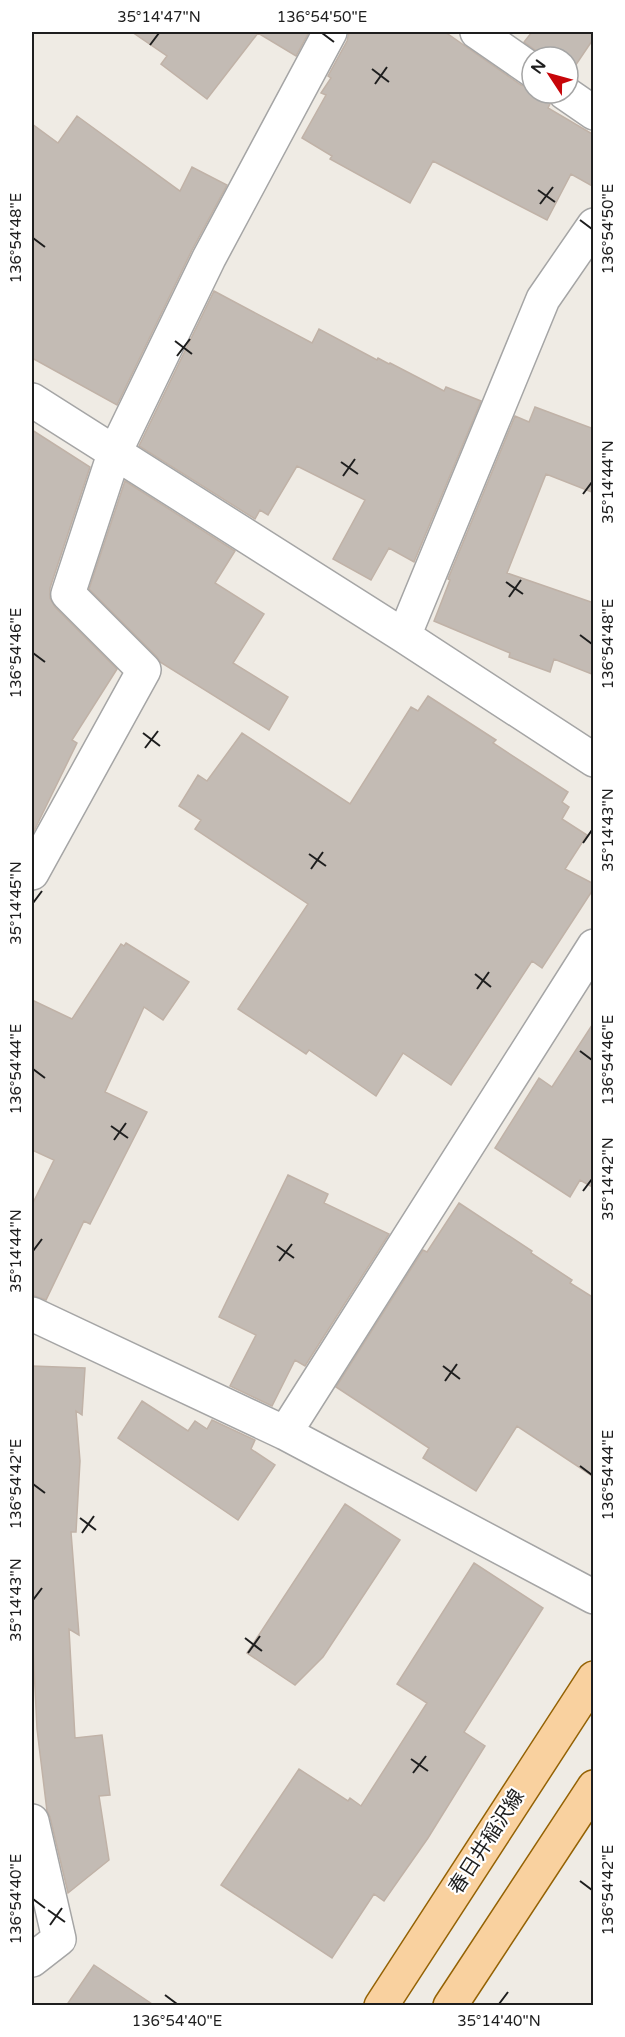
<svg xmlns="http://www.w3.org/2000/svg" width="625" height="2037" font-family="'Varela Round','Noto Sans JP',sans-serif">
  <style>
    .building { fill: #c3bbb4; stroke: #c0b2a7; stroke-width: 1.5 }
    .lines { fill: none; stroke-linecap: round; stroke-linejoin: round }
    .minor-casing { stroke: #a5a5a5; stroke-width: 36 }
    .major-casing { stroke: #946204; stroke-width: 36 }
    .minor { stroke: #fff; stroke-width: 33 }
    .major { stroke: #f9d19f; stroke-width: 33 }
    .ticks { fill: none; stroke: #1e1e1e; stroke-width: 2 }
    .labels { text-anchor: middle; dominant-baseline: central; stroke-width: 4.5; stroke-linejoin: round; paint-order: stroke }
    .street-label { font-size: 20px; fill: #1e1e1e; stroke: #fff }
    .neatline { fill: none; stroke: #1e1e1e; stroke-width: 2 }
    .ticks-label { font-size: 15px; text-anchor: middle; fill: #1e1e1e }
  </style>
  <rect width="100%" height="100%" fill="#efebe4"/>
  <!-- building -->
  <path class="building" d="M 132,32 L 309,32 L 296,56 L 258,33 L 207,99 L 161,64 L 167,56 Z
    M 349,32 L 445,32 L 521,85 L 532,88 L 532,93 L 547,93 L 550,104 L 548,108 L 594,135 L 594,187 L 571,174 L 547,220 L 433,161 L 410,203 L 330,159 L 332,156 L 302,138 L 326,95 L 321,93 L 331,78 L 328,76 L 347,41 Z
    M 532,32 L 594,32 L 594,38 L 569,75 L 568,57 L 545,57 L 524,42 Z
    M 77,116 L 180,191 L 192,167 L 227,185 L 192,250 L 117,405 L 32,358 L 32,124 L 58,143 Z
    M 214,291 L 312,343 L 319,329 L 377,360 L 378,358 L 389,364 L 390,363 L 444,391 L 446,387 L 481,401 L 414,562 L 389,548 L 371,580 L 333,559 L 365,500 L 297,466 L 268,515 L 260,510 L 255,519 L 139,446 Z
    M 535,407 L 594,429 L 594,493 L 546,474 L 507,573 L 594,603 L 594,675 L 554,659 L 550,672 L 509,657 L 510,653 L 434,621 L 450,580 L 448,579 L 515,416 L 529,422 Z
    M 32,430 L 90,467 L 50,588 L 50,598 L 55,607 L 117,669 L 72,740 L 77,743 L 32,835 Z
    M 125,481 L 235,551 L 215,583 L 264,614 L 233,663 L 288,697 L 269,730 L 160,662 L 157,657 L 89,589 Z
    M 428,696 L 496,740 L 493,743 L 568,792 L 562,802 L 569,807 L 562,819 L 587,835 L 565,869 L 594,884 L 594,888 L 542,968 L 532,961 L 451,1085 L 403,1053 L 376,1096 L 309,1050 L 306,1054 L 238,1009 L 308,904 L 195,829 L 201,820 L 179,806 L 198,775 L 207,781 L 242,733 L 350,804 L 411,707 L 418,711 Z
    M 126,943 L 189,982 L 163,1020 L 144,1007 L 105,1092 L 147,1112 L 90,1224 L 84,1221 L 46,1300 L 32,1295 L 32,1205 L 54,1160 L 32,1150 L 32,1000 L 72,1019 L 121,944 L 124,946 Z
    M 594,1022 L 594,1188 L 580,1180 L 570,1197 L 495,1148 L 539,1078 L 552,1087 Z
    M 288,1175 L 328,1194 L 324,1203 L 389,1234 L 305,1366 L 295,1360 L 272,1406 L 230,1386 L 256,1335 L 219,1317 Z
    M 459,1203 L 532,1251 L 531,1253 L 572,1280 L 570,1283 L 594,1298 L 594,1477 L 517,1426 L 476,1491 L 423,1458 L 429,1448 L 336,1387 L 423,1250 L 427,1252 Z
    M 32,1366 L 85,1368 L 82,1415 L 76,1411 L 80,1461 L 76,1532 L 71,1532 L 79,1635 L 69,1629 L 75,1738 L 102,1735 L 110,1795 L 99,1796 L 109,1860 L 68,1893 L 50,1817 L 47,1811 L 37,1729 L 32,1627 Z
    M 142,1401 L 188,1431 L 195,1421 L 207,1429 L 212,1420 L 255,1440 L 251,1449 L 275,1465 L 238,1520 L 118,1438 Z
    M 345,1504 L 400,1540 L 323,1657 L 295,1685 L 247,1653 Z
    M 474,1563 L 543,1608 L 464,1732 L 485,1746 L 428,1838 L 384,1901 L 374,1894 L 332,1958 L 221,1885 L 299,1769 L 348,1801 L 350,1798 L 361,1806 L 427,1703 L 397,1684 Z
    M 94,1965 L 155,2006 L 66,2006 Z"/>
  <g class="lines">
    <defs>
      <path id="minor" d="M 477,32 L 532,70
        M 565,93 L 594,113
        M 32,400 L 404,636 L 594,760
        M 404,636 L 543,299 L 594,225
        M 32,873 L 144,670 L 68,594 L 114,454 L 209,258 L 330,32
        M 32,1314 L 285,1433 L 594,1597
        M 285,1433 L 594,946
        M 32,1821 L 59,1939 L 32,1960"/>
      <path id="major" d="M 381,2006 L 594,1678
        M 450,2006 L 594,1787"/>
    </defs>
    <!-- minor casing -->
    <use href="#minor" class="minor-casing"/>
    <!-- major casing -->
    <use href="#major" class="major-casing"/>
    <!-- minor -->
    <use href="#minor" class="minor"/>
    <!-- major -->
    <use href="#major" class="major"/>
  </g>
  <!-- ticks -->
  <path class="ticks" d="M 322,33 L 334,42M 150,45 L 159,33M 372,69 L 389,82M 375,84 L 387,67M 538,190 L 555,202M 540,204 L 553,187M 580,220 L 592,229M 33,238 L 45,247M 175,341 L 192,354M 177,356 L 190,339M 341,462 L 358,474M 343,476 L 355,459M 583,494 L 592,482M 506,582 L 523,594M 509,597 L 521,580M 580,635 L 592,644M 33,653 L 45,662M 143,733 L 160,746M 145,748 L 158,731M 583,843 L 592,830M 309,854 L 326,866M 311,869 L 323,852M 33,903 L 42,891M 475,974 L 491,987M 477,989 L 489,972M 580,1051 L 592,1060M 33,1069 L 45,1078M 111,1126 L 128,1138M 114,1140 L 126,1123M 583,1191 L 592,1179M 277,1246 L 294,1258M 33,1251 L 42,1239M 279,1261 L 292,1244M 443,1366 L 460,1379M 445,1381 L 457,1364M 580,1466 L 592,1475M 33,1484 L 45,1493M 80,1518 L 96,1530M 82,1533 L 94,1516M 33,1600 L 42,1588M 245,1638 L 262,1651M 248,1653 L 260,1636M 411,1759 L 428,1771M 413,1773 L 426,1756M 580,1881 L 592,1890M 33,1899 L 45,1908M 48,1910 L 65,1922M 50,1925 L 62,1908M 165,1995 L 177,2004M 499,2004 L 508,1992"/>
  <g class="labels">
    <!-- street labels -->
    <g class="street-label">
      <text transform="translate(487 1842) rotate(-57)">春日井稲沢線</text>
    </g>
  </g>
  <!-- border -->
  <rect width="625" height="2037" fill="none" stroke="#ffffff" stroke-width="66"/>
  <!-- north arrow -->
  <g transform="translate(550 75) rotate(306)"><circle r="28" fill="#ffffff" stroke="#a5a5a5" stroke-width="1.5"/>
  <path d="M0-4.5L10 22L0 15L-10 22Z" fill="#c70509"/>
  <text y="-9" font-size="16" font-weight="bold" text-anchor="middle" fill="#1e1e1e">N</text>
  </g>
  <rect x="33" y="33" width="559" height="1971" class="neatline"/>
  <g class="ticks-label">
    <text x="159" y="22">35°14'47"N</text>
    <text x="322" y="22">136°54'50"E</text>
    <text transform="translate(608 229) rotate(-90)" y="5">136°54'50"E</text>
    <text transform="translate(16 238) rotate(-90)" y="5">136°54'48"E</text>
    <text transform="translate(608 482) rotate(-90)" y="5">35°14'44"N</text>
    <text transform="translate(608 644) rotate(-90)" y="5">136°54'48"E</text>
    <text transform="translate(16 653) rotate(-90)" y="5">136°54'46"E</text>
    <text transform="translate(608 830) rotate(-90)" y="5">35°14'43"N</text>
    <text transform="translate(16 903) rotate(-90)" y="5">35°14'45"N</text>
    <text transform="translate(608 1060) rotate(-90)" y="5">136°54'46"E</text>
    <text transform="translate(16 1069) rotate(-90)" y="5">136°54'44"E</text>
    <text transform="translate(608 1179) rotate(-90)" y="5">35°14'42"N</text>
    <text transform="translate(16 1251) rotate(-90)" y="5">35°14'44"N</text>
    <text transform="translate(608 1475) rotate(-90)" y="5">136°54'44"E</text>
    <text transform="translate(16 1484) rotate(-90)" y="5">136°54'42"E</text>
    <text transform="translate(16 1600) rotate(-90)" y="5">35°14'43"N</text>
    <text transform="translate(608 1890) rotate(-90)" y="5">136°54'42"E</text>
    <text transform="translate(16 1899) rotate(-90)" y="5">136°54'40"E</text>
    <text x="177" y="2026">136°54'40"E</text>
    <text x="499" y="2026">35°14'40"N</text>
  </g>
</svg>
